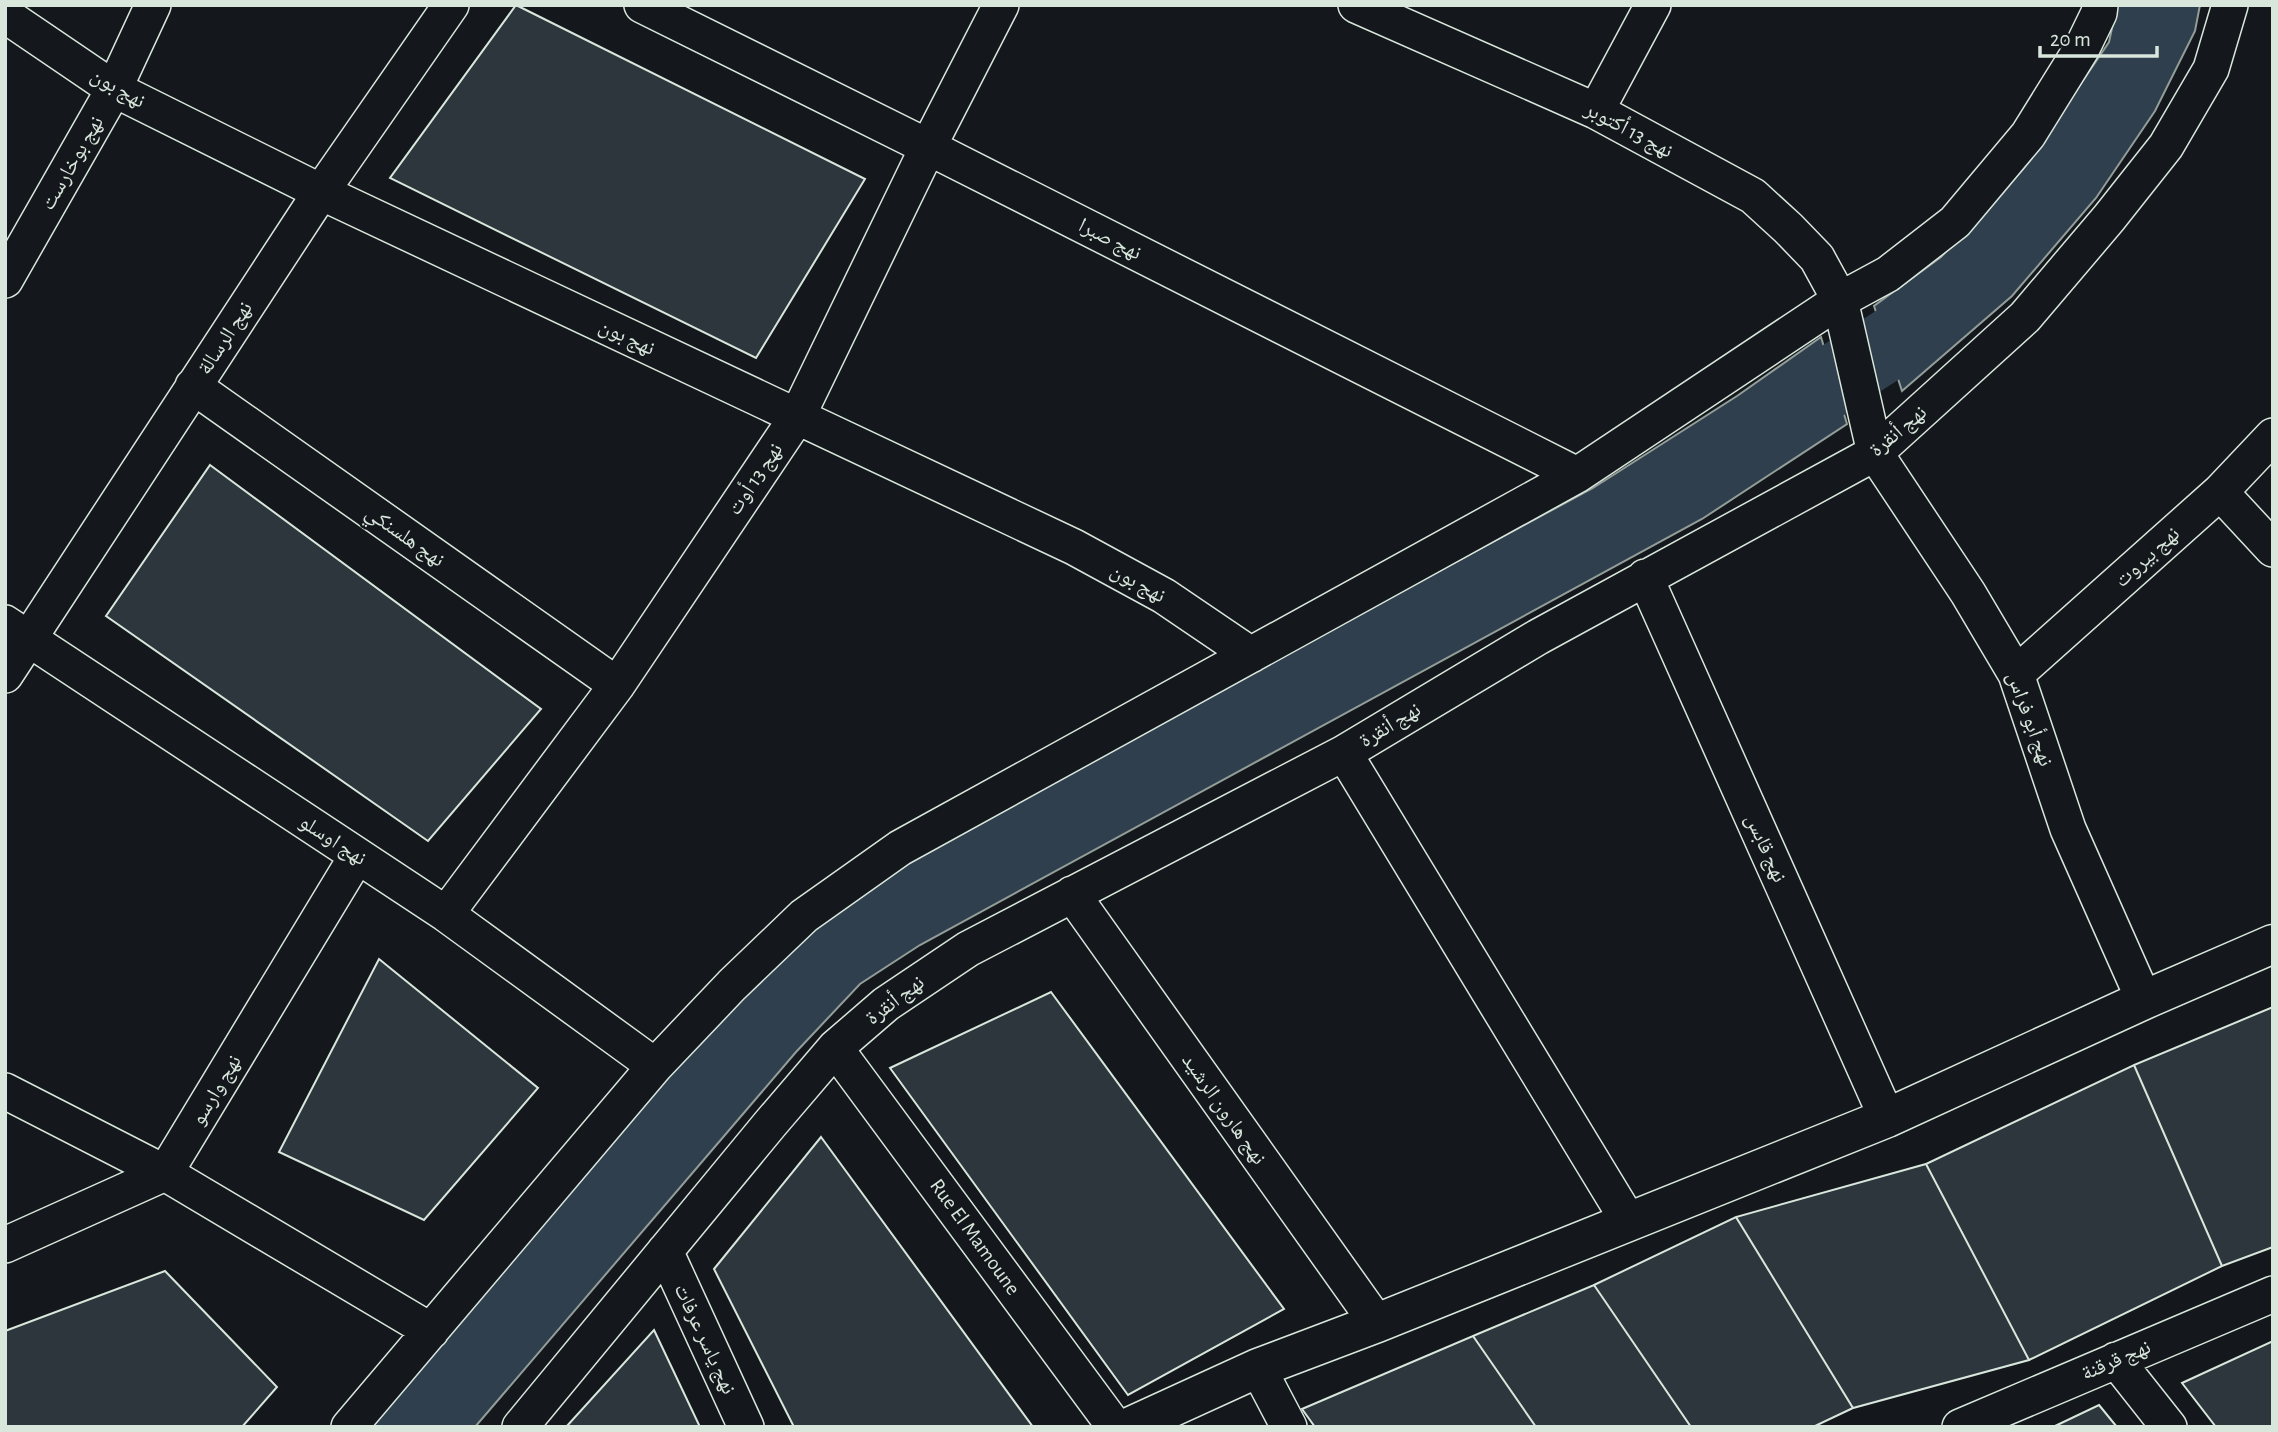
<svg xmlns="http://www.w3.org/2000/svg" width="2278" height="1432" font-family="'Alegreya Sans','Noto Naskh Arabic',sans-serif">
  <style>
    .water { fill: #2f3f4d; stroke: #939e99; stroke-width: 2 }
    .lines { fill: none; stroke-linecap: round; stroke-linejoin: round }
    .river { stroke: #2f3f4d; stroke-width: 70 }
    .building { fill: #2c363c; stroke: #d8e6dc; stroke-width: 2 }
    .street-casing { stroke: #d8e6dc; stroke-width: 38 }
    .secondary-casing { stroke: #d8e6dc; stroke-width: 41 }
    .street { stroke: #14181c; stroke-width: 35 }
    .secondary { stroke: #14181c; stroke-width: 38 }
    .labels { text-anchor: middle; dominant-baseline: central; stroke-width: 5; stroke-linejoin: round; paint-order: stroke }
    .street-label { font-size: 21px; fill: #d8e6dc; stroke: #14181c }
  </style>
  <rect width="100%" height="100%" fill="#14181c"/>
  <!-- water -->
  <path class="water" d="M 2117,5 L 2200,5 L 2195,31 L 2155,111 L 2096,198 L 2012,296 L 1902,391 L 1874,306 L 1941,257 L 2023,169 L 2109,42 Z
    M 1821,337 L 1847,424 L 1702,519 L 920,945 L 860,984 L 796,1052 L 475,1427 L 362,1427 L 734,1000 L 866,880 L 1593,488 L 1737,396 Z"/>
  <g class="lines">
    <!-- river -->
    <path class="river" d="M 1753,432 L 1931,317 L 1962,287"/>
  </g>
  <!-- building -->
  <path class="building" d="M 516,5 L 865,179 L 756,358 L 390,178 Z
    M 210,465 L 541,709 L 428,841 L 106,616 Z
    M 379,959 L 538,1088 L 424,1220 L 279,1152 Z
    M 1051,992 L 1284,1309 L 1128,1395 L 890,1068 Z
    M 2273,1007 L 2273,1247 L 2222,1266 L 2134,1065 Z
    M 2134,1065 L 2222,1266 L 2029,1360 L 1926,1164 Z
    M 821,1137 L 1033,1427 L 794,1427 L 714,1269 Z
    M 1926,1164 L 2029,1360 L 1853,1408 L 1736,1217 Z
    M 1736,1217 L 1853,1408 L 1813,1427 L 1691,1427 L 1594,1285 Z
    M 165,1271 L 277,1387 L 242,1427 L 5,1427 L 5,1331 Z
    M 1594,1285 L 1691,1427 L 1536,1427 L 1473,1336 Z
    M 654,1330 L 700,1427 L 566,1427 Z
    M 1473,1336 L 1536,1427 L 1315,1427 L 1302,1409 Z
    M 2273,1341 L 2273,1427 L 2216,1427 L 2182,1383 Z
    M 2099,1405 L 2117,1427 L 2053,1427 Z"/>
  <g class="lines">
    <defs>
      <path id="street" d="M 642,5 L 928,147 L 1577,475
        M 1356,5 L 1596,111 L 1753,196 L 1788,228 L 1817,258 L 1840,300 L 1875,453 L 1968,593 L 2016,674 L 2068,829 L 2144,1000
        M 5,15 L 114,89 L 321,192 L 1074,547 L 1164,596 L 1251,655
        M 1596,111 L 1653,5
        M 5,280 L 114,89 L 153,5
        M 193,386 L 617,685
        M 2220,492 L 2273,549
        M 1645,577 L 1887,1118
        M 5,623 L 446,914 L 655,1066
        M 2016,674 L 2220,492 L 2273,436
        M 5,675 L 321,192 L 451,5
        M 1344,753 L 1629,1222
        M 1072,894 L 1377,1323
        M 446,914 L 617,685 L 797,417 L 928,147 L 1001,5
        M 835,1048 L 1115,1427
        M 5,1091 L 165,1173 L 431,1331
        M 5,1245 L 165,1173 L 357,856
        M 665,1251 L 746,1427
        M 2116,1360 L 2169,1427
        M 1258,1368 L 1289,1427
        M 349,1427 L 655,1066 L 732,985 L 804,916 L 900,848 L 1577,475 L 1840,300 L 1888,274 L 1955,222 L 2028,135 L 2082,48 L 2099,13 L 2100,5
        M 520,1427 L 770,1124 L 835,1048 L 886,1004 L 968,949 L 1344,753 L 1538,637 L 1875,453 L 2025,317 L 2109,218 L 2166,146 L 2211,69 L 2230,5
        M 1960,1427 L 2273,1294"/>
      <path id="secondary" d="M 1129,1427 L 1258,1368 L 1377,1323 L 1887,1118 L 2144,1000 L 2273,944"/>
    </defs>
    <!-- street casing -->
    <use href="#street" class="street-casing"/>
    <!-- secondary casing -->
    <use href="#secondary" class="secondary-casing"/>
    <!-- street -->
    <use href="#street" class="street"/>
    <!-- secondary -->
    <use href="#secondary" class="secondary"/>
  </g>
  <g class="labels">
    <!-- street labels -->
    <g class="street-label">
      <text transform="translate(118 88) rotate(30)">نهج بون</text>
      <text transform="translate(1629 130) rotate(28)">نهج 13 أكتوبر</text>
      <text transform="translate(72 163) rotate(-60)">نهج بوخارست</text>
      <text transform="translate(1110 239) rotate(27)">نهج صبرا</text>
      <text transform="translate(627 337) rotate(25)">نهج بون</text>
      <text transform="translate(225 338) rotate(-57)">نهج الرسالة</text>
      <text transform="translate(1898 431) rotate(-40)">نهج أنقرة</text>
      <text transform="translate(755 479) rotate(-56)">نهج 13 أوت</text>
      <text transform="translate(405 536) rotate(35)">نهج هلسنكي</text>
      <text transform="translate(2147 557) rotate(-42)">نهج بيروت</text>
      <text transform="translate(1138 583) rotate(29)">نهج بون</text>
      <text transform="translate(2030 719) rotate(70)">نهج أبو فراس</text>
      <text transform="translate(1390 725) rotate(-31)">نهج أنقرة</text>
      <text transform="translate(333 840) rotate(33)">نهج اوسلو</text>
      <text transform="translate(1766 848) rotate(66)">نهج قابس</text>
      <text transform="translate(895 1000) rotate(-37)">نهج أنقرة</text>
      <text transform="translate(216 1090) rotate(-59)">نهج وارسو</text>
      <text transform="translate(1224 1109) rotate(55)">نهج هارون الرشيد</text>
      <text transform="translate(975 1237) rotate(54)">Rue El Mamoune</text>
      <text transform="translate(705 1339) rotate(65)">نهج ياسر عرفات</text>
      <text transform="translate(2116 1360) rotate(-23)">نهج قرقنة</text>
    </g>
  </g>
  <!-- border -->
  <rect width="2278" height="1432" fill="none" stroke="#d8e6dc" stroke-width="14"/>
  <!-- scale -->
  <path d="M2040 46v10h117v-10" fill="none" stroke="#d8e6dc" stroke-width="3.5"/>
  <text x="2050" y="46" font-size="21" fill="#d8e6dc" stroke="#14181c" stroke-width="5" paint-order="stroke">20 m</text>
</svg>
